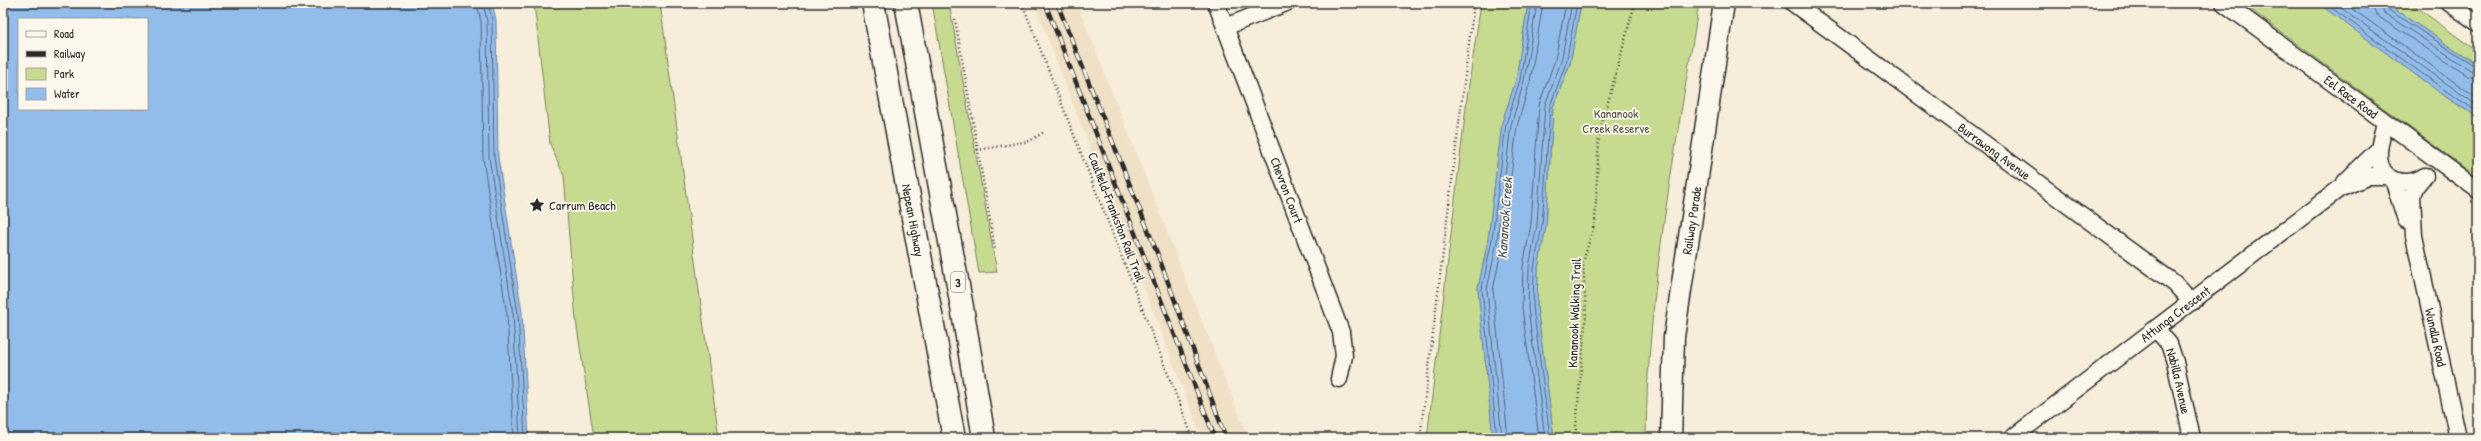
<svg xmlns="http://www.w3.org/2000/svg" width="2481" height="441" font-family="'Patrick Hand',sans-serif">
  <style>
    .built { fill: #f0e1c6 }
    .green { fill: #c6db90; stroke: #78835e }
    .water { fill: #92bdeb; stroke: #69839e; fill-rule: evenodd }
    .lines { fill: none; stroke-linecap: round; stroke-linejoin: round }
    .shore { stroke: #546578; stroke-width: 1 }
    .minor-casing { stroke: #2b2b2b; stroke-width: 19 }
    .tertiary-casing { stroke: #2b2b2b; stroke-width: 23 }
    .trunk-casing { stroke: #2b2b2b; stroke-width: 25 }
    .path { stroke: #2b2b2b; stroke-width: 2.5; stroke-dasharray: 1 3; stroke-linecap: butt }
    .minor { stroke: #fbf7ec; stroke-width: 16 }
    .tertiary { stroke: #fbf7ec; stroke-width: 20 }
    .trunk { stroke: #fbf7ec; stroke-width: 22 }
    .rail-casing { stroke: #2b2b2b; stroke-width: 4.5 }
    .rail { stroke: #fbf7ec; stroke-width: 3; stroke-dasharray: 9; stroke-linecap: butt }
    .labels { text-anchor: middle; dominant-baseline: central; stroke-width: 3.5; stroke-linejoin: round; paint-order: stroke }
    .shield { fill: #fbf7ec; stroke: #696865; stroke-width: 1 }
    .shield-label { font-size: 12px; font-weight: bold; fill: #2b2b2b }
    .street-label { font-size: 13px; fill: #2b2b2b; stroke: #fbf7ec }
    .park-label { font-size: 13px; fill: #525744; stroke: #fbf7ec }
    .poi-label { font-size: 13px; fill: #2b2b2b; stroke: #fbf7ec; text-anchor: start }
    .water-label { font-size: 14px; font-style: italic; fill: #4a5765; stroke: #fbf7ec }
  </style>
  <rect width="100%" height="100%" fill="#f6eddb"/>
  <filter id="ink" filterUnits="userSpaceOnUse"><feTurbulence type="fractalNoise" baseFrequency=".025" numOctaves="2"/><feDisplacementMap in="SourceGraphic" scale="8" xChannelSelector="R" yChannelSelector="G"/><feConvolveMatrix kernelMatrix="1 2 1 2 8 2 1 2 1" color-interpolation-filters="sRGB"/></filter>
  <g filter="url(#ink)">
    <!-- built -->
    <path class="built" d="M 1034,3 L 1077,3 L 1248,438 L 1202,438 Z"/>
    <!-- green -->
    <path class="green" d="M 534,3 L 660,3 L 719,438 L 594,438 L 576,321 L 564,176 L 550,144 Z
      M 932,3 L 949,3 L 997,272 L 979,273 Z
      M 1481,3 L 1528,3 L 1516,80 L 1502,123 L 1488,240 L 1478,289 L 1493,438 L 1427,438 L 1467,98 Z
      M 1581,3 L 1699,3 C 1676,147 1647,292 1646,438 L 1554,438 L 1537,307 L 1538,268 L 1546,226 L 1553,107 L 1570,64 Z
      M 2242,3 L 2318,3 L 2446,97 L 2478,117 L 2478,178 Z
      M 2385,3 L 2411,3 L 2478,52 L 2478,65 Z"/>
    <!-- water -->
    <path class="water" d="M 3,3 L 492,3 L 496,20 L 498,157 L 522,313 L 529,438 L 3,438 ZM 19,19 L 147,19 L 147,109 L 19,109 Z
      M 1528,3 L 1581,3 L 1570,64 L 1553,107 L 1546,226 L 1538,268 L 1537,307 L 1554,438 L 1493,438 L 1478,289 L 1488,240 L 1502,123 L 1516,80 Z
      M 2318,3 L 2385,3 L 2478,65 L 2478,117 L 2446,97 Z"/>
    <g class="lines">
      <!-- shore -->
      <path class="shore" d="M 477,3 L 481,22 L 483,158 L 507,315 L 514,438
        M 483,3 L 487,21 L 489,157 L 513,314 L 520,438
        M 488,3 L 492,20 L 494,157 L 518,314 L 525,438
        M 2325,3 L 2449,93 L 2478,112
        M 2334,3 L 2478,106
        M 2344,3 L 2478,99
        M 2373,3 L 2374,11 L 2379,17 L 2468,76 L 2478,79
        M 2379,3 L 2384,13 L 2472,71 L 2478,73
        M 2384,3 L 2387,9 L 2478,68
        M 1497,438 L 1482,289 L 1492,240 L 1506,124 L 1520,80 L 1532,3
        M 1502,438 L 1487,290 L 1497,241 L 1511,125 L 1524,81 L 1537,3
        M 1508,438 L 1493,290 L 1503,242 L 1517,126 L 1530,82 L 1543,3
        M 1539,438 L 1522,308 L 1523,267 L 1531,224 L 1539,105 L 1555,60 L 1566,3
        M 1545,438 L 1528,308 L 1529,267 L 1537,225 L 1545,105 L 1561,62 L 1572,3
        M 1550,438 L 1533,307 L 1534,268 L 1542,225 L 1550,106 L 1566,63 L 1577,3"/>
      <defs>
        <g id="minor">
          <path id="s1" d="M 1216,3 L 1341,332 L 1344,356 L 1339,379"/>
          <path id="s2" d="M 1793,3 L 2174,283 L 2192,302"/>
          <path id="s3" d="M 2224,3 L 2478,190"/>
          <path d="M 2449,3 L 2478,23"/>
          <path d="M 1225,27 L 1286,3"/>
          <path d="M 2385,122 C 2383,133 2378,145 2379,156 C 2380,183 2407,187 2425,176"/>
          <path id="s4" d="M 2423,177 L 2415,187 L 2412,196 L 2414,236 L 2458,438"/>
          <path d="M 2393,179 L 2406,220"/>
          <path d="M 2345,182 L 2379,149"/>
          <path id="s5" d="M 2156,329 L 2169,344 L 2175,362 L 2192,438"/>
          <path id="s6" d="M 2012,438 L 2339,189 L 2369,176 L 2387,176"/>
        </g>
        <g id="tertiary">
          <path id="s7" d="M 1671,438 L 1674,337 L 1724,3"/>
        </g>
        <g id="trunk">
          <path id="s8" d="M 873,3 L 954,438"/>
          <path d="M 906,3 L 962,307 L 984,438"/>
        </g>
      </defs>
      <!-- minor casing -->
      <use href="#minor" class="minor-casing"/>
      <!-- tertiary casing -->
      <use href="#tertiary" class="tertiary-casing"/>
      <!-- trunk casing -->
      <use href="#trunk" class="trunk-casing"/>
      <!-- path -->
      <path class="path" d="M 1022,3 L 1193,438
        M 955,19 L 995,249
        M 977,150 L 1030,141 L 1044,132
        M 1420,438 L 1474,3
        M 1575,438 L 1586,314 L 1583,262 L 1595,222 L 1599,135 L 1635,3"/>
      <!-- minor -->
      <use href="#minor" class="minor"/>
      <!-- tertiary -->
      <use href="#tertiary" class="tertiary"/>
      <!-- trunk -->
      <use href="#trunk" class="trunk"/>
      <defs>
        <path id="rail" d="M 1045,3 L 1215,438
          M 1057,3 L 1156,250 L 1226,438"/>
      </defs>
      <!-- rail casing -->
      <use href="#rail" class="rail-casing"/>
      <!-- rail -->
      <use href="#rail" class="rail"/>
    </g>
  </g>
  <!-- icons -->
  <defs>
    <symbol id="sight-bare" viewBox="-9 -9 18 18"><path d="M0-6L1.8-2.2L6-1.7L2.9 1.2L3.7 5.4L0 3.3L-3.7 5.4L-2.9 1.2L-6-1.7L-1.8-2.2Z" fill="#2b2b2b" stroke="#fbf7ec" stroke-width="2.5" paint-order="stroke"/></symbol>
  </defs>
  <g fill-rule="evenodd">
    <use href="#sight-bare" x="526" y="194" width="22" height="22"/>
  </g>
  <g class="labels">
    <!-- shield labels -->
    <rect class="shield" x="951" y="272" width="14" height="20" rx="3"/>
    <g class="shield-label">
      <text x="958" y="282">3</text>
    </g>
    <!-- street labels -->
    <g class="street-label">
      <text stroke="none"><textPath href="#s3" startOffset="158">Eel Race Road</textPath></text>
      <text stroke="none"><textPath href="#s2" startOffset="250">Burrawong Avenue</textPath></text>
      <text stroke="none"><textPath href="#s1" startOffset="200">Chevron Court</textPath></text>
      <text transform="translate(1117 217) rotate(69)">Caulfield-Frankston Rail Trail</text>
      <text stroke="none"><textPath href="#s7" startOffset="219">Railway Parade</textPath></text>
      <text stroke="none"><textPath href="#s8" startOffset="221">Nepean Highway</textPath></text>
      <text transform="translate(1574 313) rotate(-88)">Kananook Walking Trail</text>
      <text stroke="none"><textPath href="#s6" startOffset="205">Attunga Crescent</textPath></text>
      <text stroke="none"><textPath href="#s4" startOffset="166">Wunalla Road</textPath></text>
      <text stroke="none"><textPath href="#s5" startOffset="58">Nabilla Avenue</textPath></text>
    </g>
    <!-- park labels -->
    <g class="park-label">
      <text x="1616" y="113">Kananook<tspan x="1616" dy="15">Creek Reserve</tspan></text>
    </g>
    <!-- poi labels -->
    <g class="poi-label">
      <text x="549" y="205">Carrum Beach</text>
    </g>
    <!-- water labels -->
    <g class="water-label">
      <text transform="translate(1504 218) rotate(-86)">Kananook Creek</text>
    </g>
  </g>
  <!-- margin -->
  <rect width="2481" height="441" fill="none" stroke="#fbf7ec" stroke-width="16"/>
  <rect x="8" y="8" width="2465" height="425" fill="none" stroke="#2b2b2b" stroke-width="1.5" filter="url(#ink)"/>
  <!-- legend -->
  <rect x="18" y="18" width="130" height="92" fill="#fbf7ec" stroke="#a8a59f"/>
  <rect x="26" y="31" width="20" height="6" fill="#fbf7ec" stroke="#a8a59f"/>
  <text x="54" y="38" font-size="12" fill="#2b2b2b">Road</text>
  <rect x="26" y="51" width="20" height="6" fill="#2b2b2b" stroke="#a8a59f"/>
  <text x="54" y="58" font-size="12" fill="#2b2b2b">Railway</text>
  <rect x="26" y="68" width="20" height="12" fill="#c6db90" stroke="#a8a59f"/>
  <text x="54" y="78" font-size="12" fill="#2b2b2b">Park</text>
  <rect x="26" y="88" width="20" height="12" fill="#92bdeb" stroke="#a8a59f"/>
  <text x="54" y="98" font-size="12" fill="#2b2b2b">Water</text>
</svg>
